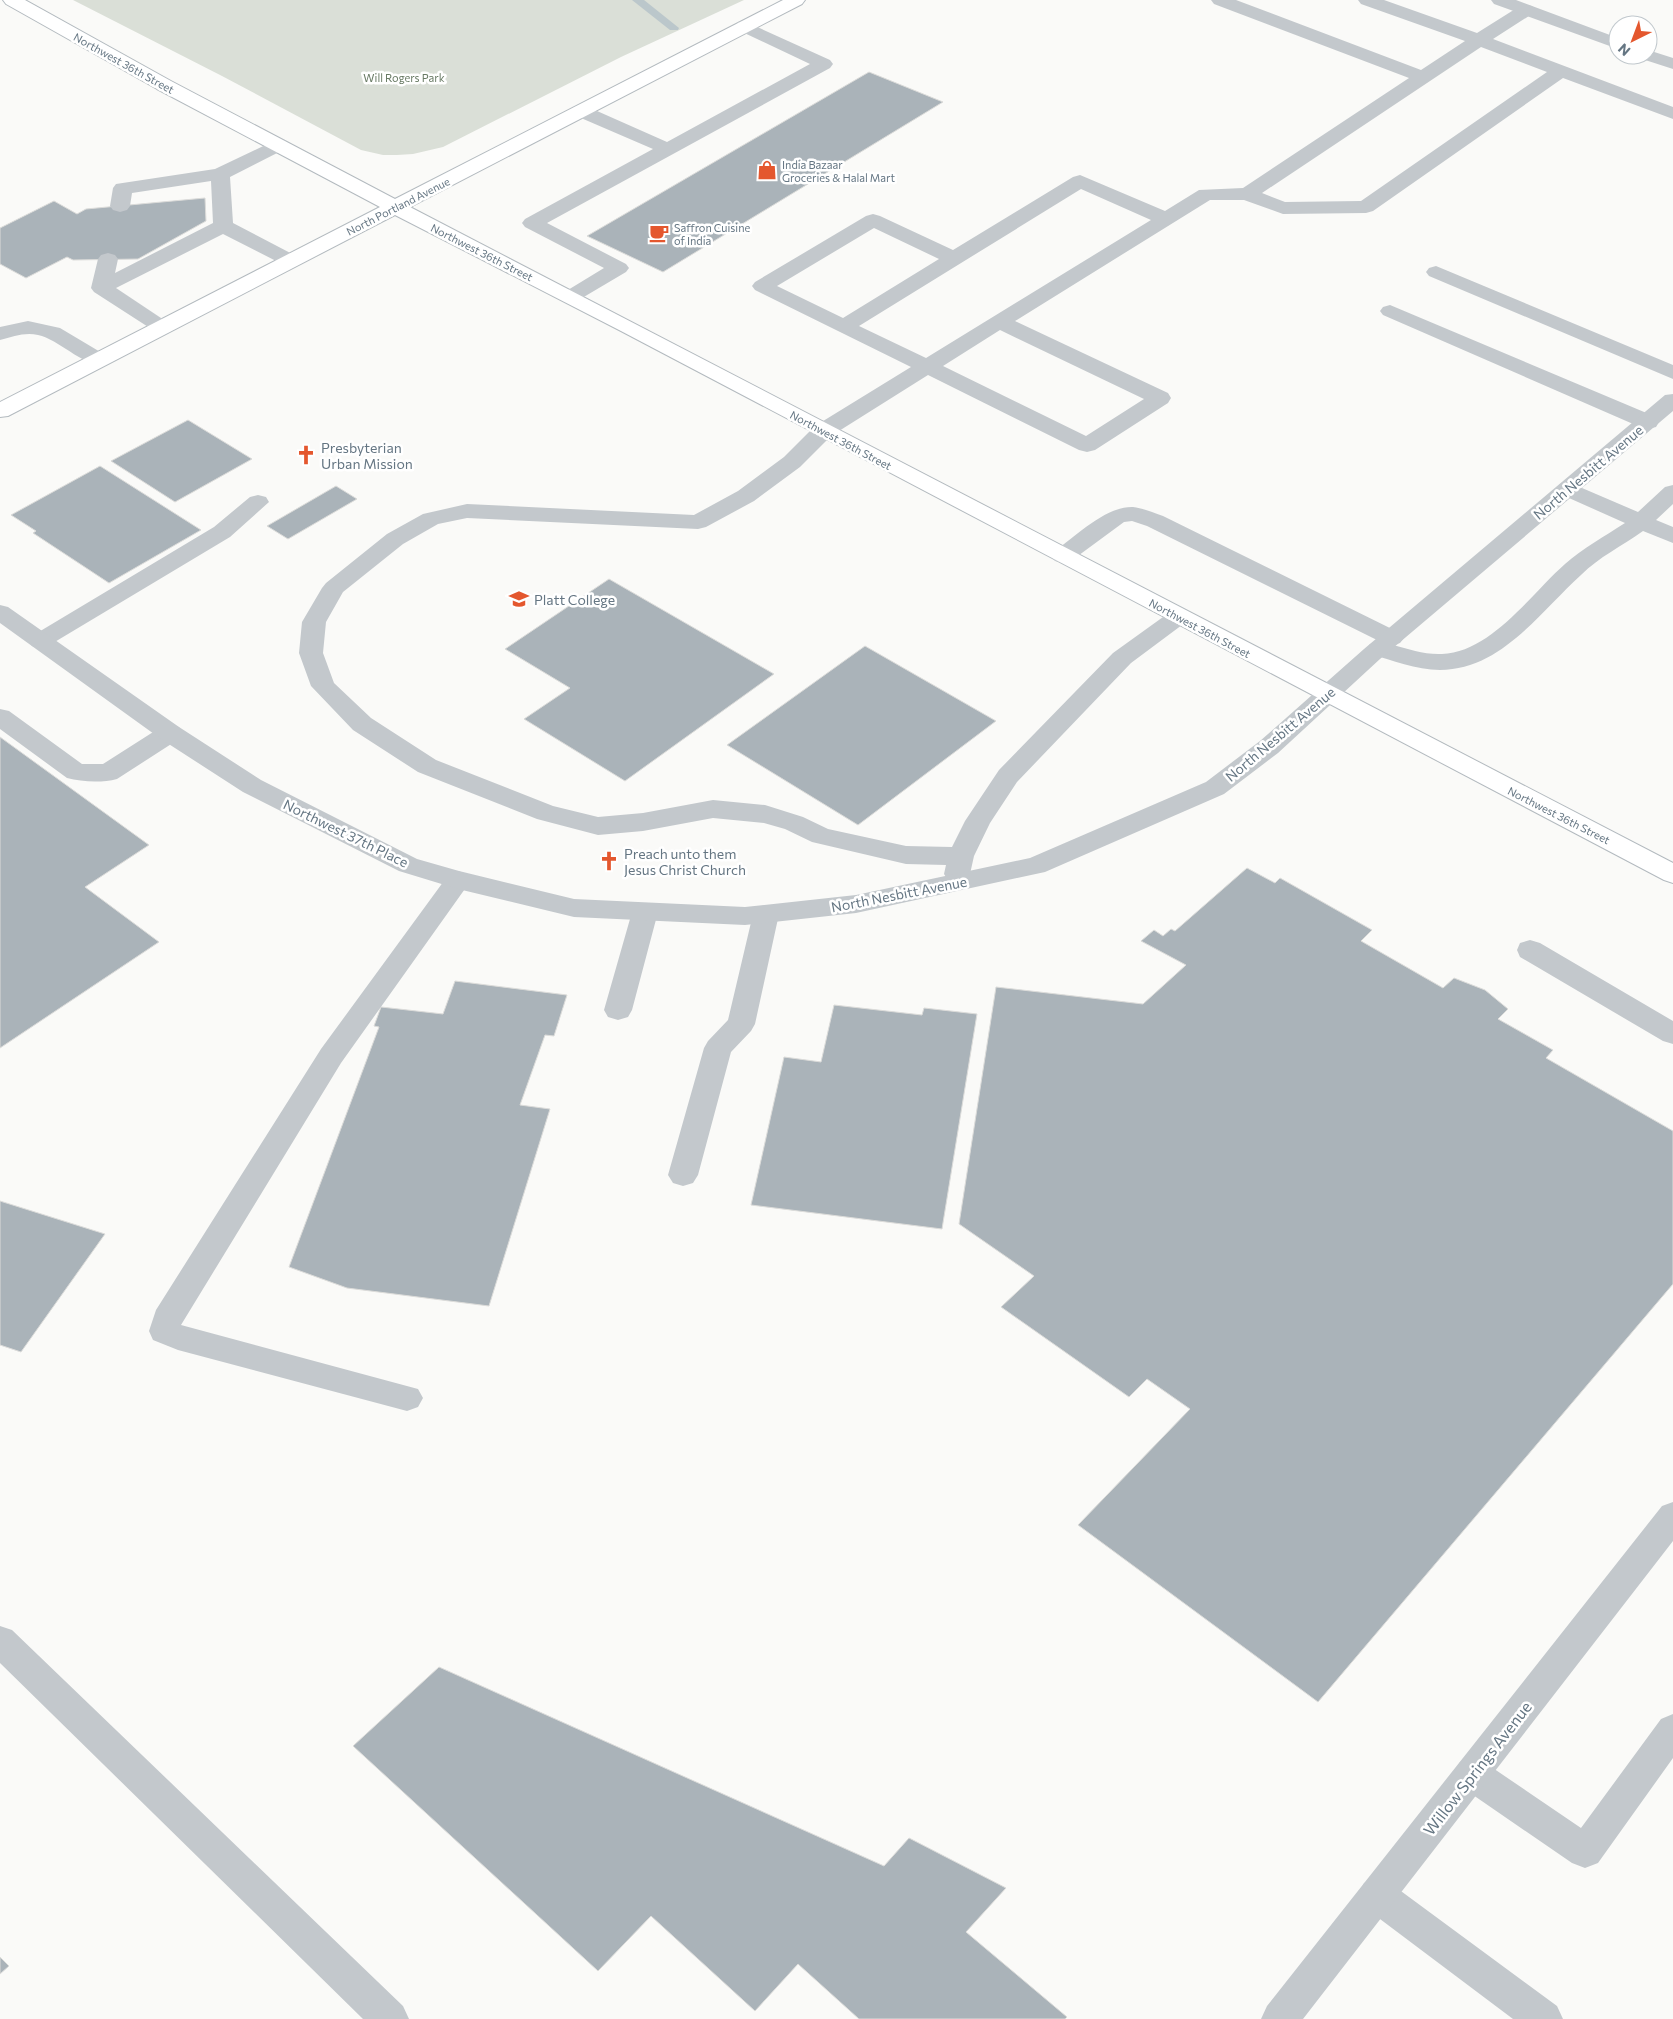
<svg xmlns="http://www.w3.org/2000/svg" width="1673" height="2019" font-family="Commissioner,sans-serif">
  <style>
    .green { fill: #dadfd7 }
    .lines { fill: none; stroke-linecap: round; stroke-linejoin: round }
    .stream { fill: #bbc7cb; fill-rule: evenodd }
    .building { fill: #aab3b9; stroke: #dcdcda }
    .secondary-casing { stroke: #b3babf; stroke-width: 2 }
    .service { fill: #c3c8cc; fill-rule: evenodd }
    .minor { fill: #c3c8cc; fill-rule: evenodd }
    .secondary { fill: #fff; fill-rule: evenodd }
    .labels { text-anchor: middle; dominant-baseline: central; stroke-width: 5; stroke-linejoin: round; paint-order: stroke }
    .far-street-label { font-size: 11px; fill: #657683; stroke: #fff }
    .far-park-label { font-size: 11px; fill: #687a64; stroke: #fff }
    .far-poi-label { font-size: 11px; fill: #657683; stroke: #fff; text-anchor: start }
    .poi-label { font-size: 14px; fill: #657683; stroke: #fff; text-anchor: start }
    .street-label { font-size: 14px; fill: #657683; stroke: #fff }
    .near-street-label { font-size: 16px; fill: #657683; stroke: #fff }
  </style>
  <rect width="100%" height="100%" fill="#fafaf8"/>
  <!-- green -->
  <path class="green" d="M 73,0 L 744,0 L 621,57 L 443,147 L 413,154 L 397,155 L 383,155 L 361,150 L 222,76 Z"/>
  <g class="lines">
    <!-- stream -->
    <path class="stream" d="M 632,0 L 644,0 L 679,28 L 678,30 L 670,30 Z"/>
  </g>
  <!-- building -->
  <path class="building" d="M 869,72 L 943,102 L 663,272 L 587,236 Z
    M 205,198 L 206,221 L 138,259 L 73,260 L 67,257 L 26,278 L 0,264 L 0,228 L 54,201 L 77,214 L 86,209 Z
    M 188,420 L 252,459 L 175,502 L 111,461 Z
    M 100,466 L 201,530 L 109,583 L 33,533 L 36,531 L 11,515 Z
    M 336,486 L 357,499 L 288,539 L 267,526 Z
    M 609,579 L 774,674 L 625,781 L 524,719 L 570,688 L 505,649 Z
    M 865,646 L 996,721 L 858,825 L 727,745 Z
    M 0,737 L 149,845 L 85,887 L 159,942 L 0,1048 Z
    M 1247,868 L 1275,883 L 1280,878 L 1372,930 L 1361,941 L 1443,988 L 1454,978 L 1485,990 L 1508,1009 L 1498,1019 L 1553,1050 L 1546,1058 L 1673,1131 L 1673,1284 L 1318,1702 L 1078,1525 L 1190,1409 L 1147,1379 L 1129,1397 L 1001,1307 L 1034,1276 L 959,1224 L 996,987 L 1143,1004 L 1186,965 L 1141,941 L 1154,930 L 1163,936 L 1171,929 L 1175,931 Z
    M 455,981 L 567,995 L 554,1036 L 545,1035 L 520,1105 L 550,1109 L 489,1306 L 347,1288 L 289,1267 L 379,1027 L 374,1026 L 381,1007 L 443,1014 Z
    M 834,1005 L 922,1015 L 924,1008 L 977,1014 L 942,1229 L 751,1205 L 784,1057 L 821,1062 Z
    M 0,1201 L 105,1234 L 21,1352 L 0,1345 Z
    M 439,1667 L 884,1866 L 909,1838 L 1006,1888 L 966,1932 L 1067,2017 L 1065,2019 L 859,2019 L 798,1964 L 755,2011 L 651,1916 L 598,1971 L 353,1746 Z
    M 0,1957 L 9,1966 L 0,1974 Z"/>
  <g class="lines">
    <defs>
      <path id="secondary" d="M 3,0 L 25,0 L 171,81 L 395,199 L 783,0 L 805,0 L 802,4 L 410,207 L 1673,863 L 1673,883 L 1664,880 L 621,331 L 395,215 L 8,416 L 0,417 L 0,402 L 380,207 L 157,89 L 6,4 Z"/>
    </defs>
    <!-- secondary casing -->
    <use href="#secondary" class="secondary-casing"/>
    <!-- service -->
    <path class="service" d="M 1211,0 L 1236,0 L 1421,70 L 1465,41 L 1361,4 L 1358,0 L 1384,0 L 1477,33 L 1520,6 L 1526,5 L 1532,6 L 1535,10 L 1532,14 L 1493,39 L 1673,107 L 1673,119 L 1563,78 L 1373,211 L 1366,213 L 1283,214 L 1244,200 L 1210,200 L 1015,321 L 1168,393 L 1171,398 L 1168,403 L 1095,450 L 1087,452 L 1079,450 L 928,375 L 831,436 L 800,467 L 754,501 L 706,527 L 698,529 L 467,518 L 438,524 L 403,544 L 343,592 L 326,622 L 323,653 L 334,683 L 371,718 L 436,760 L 553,806 L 598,817 L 643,813 L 713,800 L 765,805 L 803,817 L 828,829 L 906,846 L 952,847 L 965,821 L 999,770 L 1113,653 L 1170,612 L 1178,610 L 1186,612 L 1190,617 L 1186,622 L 1131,663 L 1017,782 L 990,823 L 974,856 L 970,874 L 966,880 L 957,883 L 948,880 L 944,874 L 946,865 L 906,864 L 812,842 L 785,829 L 764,823 L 713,818 L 643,831 L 598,835 L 537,819 L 418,772 L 353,730 L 311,686 L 299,653 L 302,622 L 322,588 L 326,583 L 387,534 L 423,514 L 467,504 L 694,515 L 738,491 L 784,457 L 815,426 L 911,367 L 755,290 L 752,286 L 755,282 L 866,216 L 873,214 L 880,216 L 953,250 L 1073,177 L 1080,175 L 1165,211 L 1199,190 L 1243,188 L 1409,78 L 1214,4 ZM 1481,47 L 1547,72 L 1361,201 L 1285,202 L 1262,193 ZM 1081,189 L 1151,220 L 926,358 L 859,326 ZM 874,228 L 939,259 L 843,318 L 777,286 ZM 1000,330 L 1144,399 L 1086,436 L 943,366 Z
      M 744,21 L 830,60 L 833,64 L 830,68 L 547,223 L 626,264 L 629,268 L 626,272 L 577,301 L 570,303 L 563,301 L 560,297 L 563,293 L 604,268 L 525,227 L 522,223 L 525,219 L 653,149 L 574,115 L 572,111 L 574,107 L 581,105 L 588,107 L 667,142 L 810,64 L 738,30 L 735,26 L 738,22 Z
      M 278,139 L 285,141 L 288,145 L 285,149 L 230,177 L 233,223 L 298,257 L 301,261 L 298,265 L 291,267 L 284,265 L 223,234 L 116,288 L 170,324 L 173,328 L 170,332 L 163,334 L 156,332 L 94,292 L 91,288 L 98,259 L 101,255 L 108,253 L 115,255 L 118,259 L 115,273 L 213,223 L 211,181 L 132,193 L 130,206 L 127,210 L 120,212 L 113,210 L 110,206 L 113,188 L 116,184 L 215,169 Z
      M 1436,266 L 1673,365 L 1673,379 L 1429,276 L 1426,272 L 1429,268 Z
      M 1390,305 L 1656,417 L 1659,422 L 1656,427 L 1648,429 L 1640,427 L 1383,315 L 1380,311 L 1383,307 Z
      M 28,321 L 60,328 L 107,356 L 111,360 L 107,364 C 86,370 61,340 38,335 C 24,332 13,337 0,340 L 0,327 Z
      M 1568,482 L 1638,512 L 1665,487 L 1673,485 L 1673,504 L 1656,520 L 1673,527 L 1673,543 L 1643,531 C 1622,546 1599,557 1581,575 C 1540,612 1501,670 1440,670 C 1416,670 1392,660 1370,654 L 1366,649 L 1370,644 L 1381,642 L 1147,526 L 1132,521 L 1124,522 L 1071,561 L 1063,563 L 1055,561 L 1051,556 L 1055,551 C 1076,536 1106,506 1133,507 C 1143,508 1154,513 1163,516 L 1400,633 L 1404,638 L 1400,643 L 1393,645 C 1409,649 1425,655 1442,654 C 1491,652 1531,594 1565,564 C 1583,548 1605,536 1625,523 L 1560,494 L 1557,489 L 1560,484 Z
      M 258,495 L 266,497 L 269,502 L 230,537 L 48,646 L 40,649 L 32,646 L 28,641 L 32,636 L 214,527 L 250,497 Z
      M 0,709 L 9,711 L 82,764 L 103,764 L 161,727 L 170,725 L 179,727 L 182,733 L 179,739 L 117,779 C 102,783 82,782 67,778 L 0,729 Z
      M 458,871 L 467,874 L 471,880 L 467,886 L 341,1063 L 181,1325 L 418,1389 L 423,1398 L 418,1407 L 407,1411 L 178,1350 L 153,1340 L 149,1331 L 156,1310 L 321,1049 L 449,874 Z
      M 645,903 L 654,905 L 658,912 L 632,1010 L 628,1017 L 618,1020 L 608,1017 L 604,1010 L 632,912 L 636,905 Z
      M 766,905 L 775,907 L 779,914 L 755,1024 L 751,1031 L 731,1052 L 698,1175 L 693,1183 L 683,1186 L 673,1183 L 668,1175 L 704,1048 L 708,1041 L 728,1020 L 753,914 L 757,907 Z
      M 1530,940 L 1540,943 L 1673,1021 L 1673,1044 L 1663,1041 L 1520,957 L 1517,950 L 1520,943 Z
      M 0,1626 L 12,1630 L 403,2006 L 409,2019 L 363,2019 L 0,1663 Z
      M 1673,1714 L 1673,1758 L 1598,1863 L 1585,1868 L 1572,1863 L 1460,1786 L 1455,1774 L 1460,1762 L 1472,1758 L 1484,1762 L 1581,1828 L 1661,1719 Z
      M 1377,1878 L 1390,1883 L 1557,2006 L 1563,2019 L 1513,2019 L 1364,1907 L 1359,1895 L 1364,1883 Z"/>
    <!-- minor -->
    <path class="minor" d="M 1491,0 L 1516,0 L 1618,38 L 1618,49 L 1494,4 Z
      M 1648,50 L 1673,58 L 1673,69 L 1642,59 L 1639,55 L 1648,55 Z
      M 1673,394 L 1673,411 L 1380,659 L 1278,753 L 1224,794 L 1045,872 L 856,913 L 745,925 L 574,917 L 458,889 L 399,871 L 243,792 L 161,739 L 0,623 L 0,605 L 8,607 L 179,727 L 261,780 L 417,859 L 459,871 L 574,899 L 745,907 L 856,895 L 1030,858 L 1206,782 L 1260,741 L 1364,649 L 1665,395 Z
      M 1673,1502 L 1673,1541 L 1303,2019 L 1261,2019 L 1267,2006 L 1662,1506 Z"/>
    <!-- secondary -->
    <use href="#secondary" class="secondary"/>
  </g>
  <!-- icons -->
  <defs>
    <symbol id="shop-bare" viewBox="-9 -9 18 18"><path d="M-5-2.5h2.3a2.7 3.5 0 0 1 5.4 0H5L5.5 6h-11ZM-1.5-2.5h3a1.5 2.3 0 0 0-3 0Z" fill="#e4572e" stroke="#fff" stroke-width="2.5" paint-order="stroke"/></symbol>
    <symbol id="cafe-bare" viewBox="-9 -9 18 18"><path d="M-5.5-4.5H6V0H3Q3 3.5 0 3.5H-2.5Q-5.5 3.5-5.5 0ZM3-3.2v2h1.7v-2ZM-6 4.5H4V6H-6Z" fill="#e4572e" stroke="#fff" stroke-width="2.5" paint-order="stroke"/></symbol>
    <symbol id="church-bare" viewBox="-9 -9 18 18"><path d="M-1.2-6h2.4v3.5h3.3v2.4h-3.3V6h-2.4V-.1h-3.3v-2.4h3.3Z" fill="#e4572e" stroke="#fff" stroke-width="2.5" paint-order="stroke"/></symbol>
    <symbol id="school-bare" viewBox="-9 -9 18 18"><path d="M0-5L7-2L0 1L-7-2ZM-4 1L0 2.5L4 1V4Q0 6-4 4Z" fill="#e4572e" stroke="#fff" stroke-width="2.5" paint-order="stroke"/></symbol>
  </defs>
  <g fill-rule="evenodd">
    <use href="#shop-bare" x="753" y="156" width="28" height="28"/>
    <use href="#cafe-bare" x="645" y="219" width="28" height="28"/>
    <use href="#church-bare" x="292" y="441" width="28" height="28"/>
    <use href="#school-bare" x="505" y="585" width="28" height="28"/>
    <use href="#church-bare" x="595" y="847" width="28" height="28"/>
  </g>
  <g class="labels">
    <!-- far-street labels -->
    <g class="far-street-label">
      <text transform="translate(124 63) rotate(29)">Northwest 36th Street</text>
      <text transform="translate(398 206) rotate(-27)">North Portland Avenue</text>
      <text transform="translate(482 252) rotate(27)">Northwest 36th Street</text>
      <text transform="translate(841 440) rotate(28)">Northwest 36th Street</text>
      <text transform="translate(1200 628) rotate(28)">Northwest 36th Street</text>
      <text transform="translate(1559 815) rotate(27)">Northwest 36th Street</text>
    </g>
    <!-- far-park labels -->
    <g class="far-park-label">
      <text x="404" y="77">Will Rogers Park</text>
    </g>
    <!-- far-poi labels -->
    <g class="far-poi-label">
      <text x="782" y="164">India Bazaar<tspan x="782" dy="13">Groceries &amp; Halal Mart</tspan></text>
      <text x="674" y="227">Saffron Cuisine<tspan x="674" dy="13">of India</tspan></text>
    </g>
    <!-- poi labels -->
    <g class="poi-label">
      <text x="321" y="447">Presbyterian<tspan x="321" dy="16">Urban Mission</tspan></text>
      <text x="534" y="599">Platt College</text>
      <text x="624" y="853">Preach unto them<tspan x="624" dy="16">Jesus Christ Church</tspan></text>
    </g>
    <!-- street labels -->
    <g class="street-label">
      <text transform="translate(1588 472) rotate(-40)">North Nesbitt Avenue</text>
      <text transform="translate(1280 734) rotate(-40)">North Nesbitt Avenue</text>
      <text transform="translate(346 833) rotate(26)">Northwest 37th Place</text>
      <text transform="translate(899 894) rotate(-11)">North Nesbitt Avenue</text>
    </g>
    <!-- near-street labels -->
    <g class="near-street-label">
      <text transform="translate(1477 1768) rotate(-52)">Willow Springs Avenue</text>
    </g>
  </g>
  <!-- north arrow -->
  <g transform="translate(1633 40) rotate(222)"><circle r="24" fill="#ffffff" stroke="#c1c8cd"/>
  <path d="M0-4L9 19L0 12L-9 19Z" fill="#e4572e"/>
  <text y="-8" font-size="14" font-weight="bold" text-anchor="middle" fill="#657683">N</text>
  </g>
</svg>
